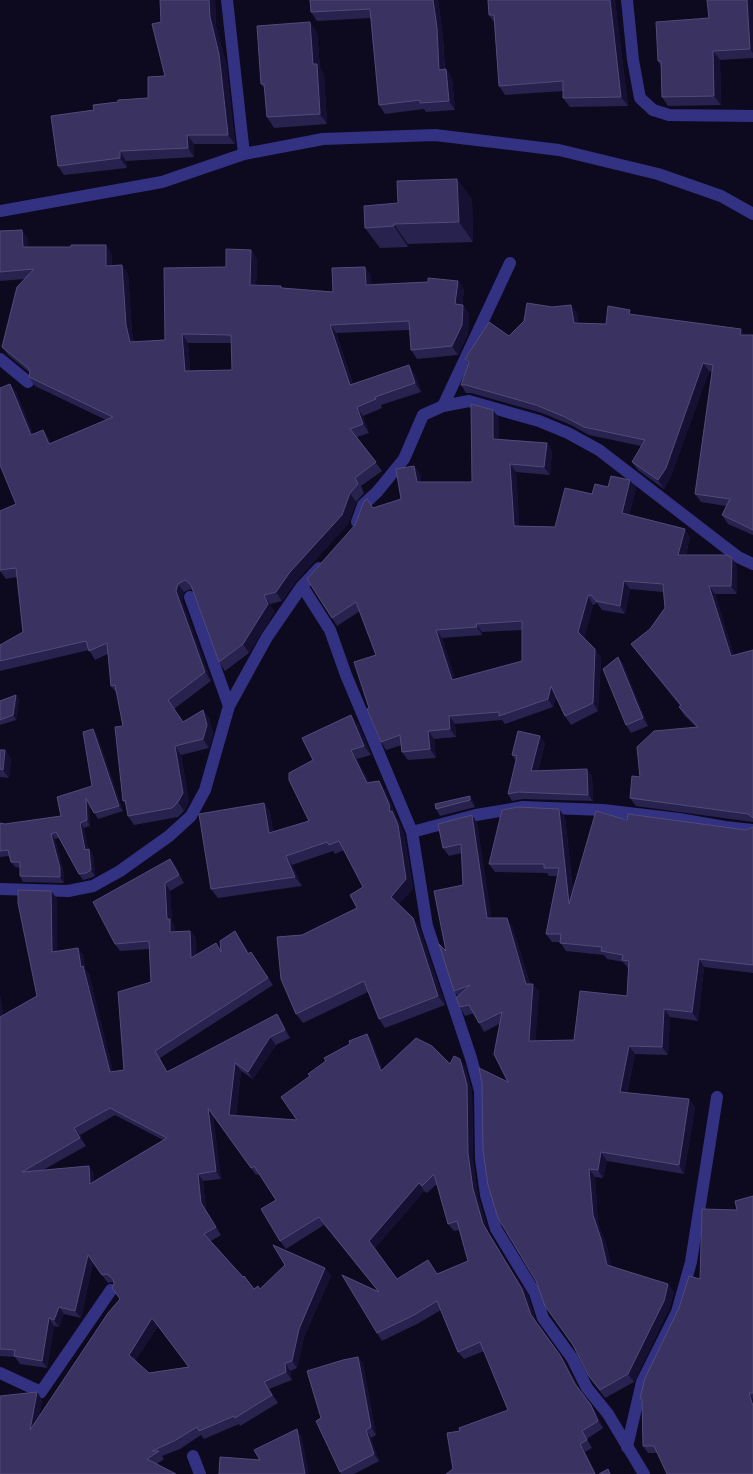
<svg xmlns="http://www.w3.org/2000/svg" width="753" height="1474" font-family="'Open Sans',sans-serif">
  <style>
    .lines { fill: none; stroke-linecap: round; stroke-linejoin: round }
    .minor { stroke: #323182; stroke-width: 12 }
    .wall { fill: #28224e; fill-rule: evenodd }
    .shaded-wall { fill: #161133 }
    .building { fill: #3a3361; stroke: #514b7a; fill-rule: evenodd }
  </style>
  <rect width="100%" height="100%" fill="#0d0a1f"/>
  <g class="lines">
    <!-- minor -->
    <path class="minor" d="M 227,0 L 244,154
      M 627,0 L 633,60 L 640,98 L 653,110 L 669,115 L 753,116
      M 0,211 L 162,182 L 244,154 L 323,139 L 435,135 L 559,150 L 658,174 L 721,196 L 753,214
      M 0,359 L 28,382
      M 443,406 L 510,263
      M 357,522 L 363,505 L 377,492 L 404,459 L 423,415 L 443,406 L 469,401 L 539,421 L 568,433 L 599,450 L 738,557 L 753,564
      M 302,586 L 330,630 L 346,675 L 412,832 L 427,926 L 471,1058 L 480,1091 L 481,1159 L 486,1195 L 496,1229 L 535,1293 L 543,1318 L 572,1358 L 587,1388 L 608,1414 L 644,1474
      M 190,597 L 229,706
      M 412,832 L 476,815 L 523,807 L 603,810 L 679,819 L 725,827 L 753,830
      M 0,889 L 68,891 L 93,886 L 120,871 L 169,836 L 191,816 L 205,790 L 229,706 L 267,637 L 302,586 L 319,568
      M 0,1373 L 41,1392 L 111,1290
      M 627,1447 L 642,1382 L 677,1312 L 691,1262 L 717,1097
      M 193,1456 L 200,1474"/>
  </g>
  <!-- wall -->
  <path class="wall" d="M 160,0 L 215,0 L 216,26 L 226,63 L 235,144 L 194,144 L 194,157 L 126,161 L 127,168 L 64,175 L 58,166 L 94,110 L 148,98 L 165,76 Z
    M 438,0 L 443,37 L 445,69 L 446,69 L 452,78 L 455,110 L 426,112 L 424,109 L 385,114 L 379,105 L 371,18 L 317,21 L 311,12 Z
    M 488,0 L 615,0 L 628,106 L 570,107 L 563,98 L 563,91 L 505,95 L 499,86 L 494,22 L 489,15 Z
    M 753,0 L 753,58 L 720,60 L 721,105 L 668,106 L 662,97 L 661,66 L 658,61 L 709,18 Z
    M 310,22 L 317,33 L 320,68 L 324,75 L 327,124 L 274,128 L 267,117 L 265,89 L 261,84 Z
    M 472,199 L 473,242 L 408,244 L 408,247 L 380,248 L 365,228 Z
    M 22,230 L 28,239 L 28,247 L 112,254 L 112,266 L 128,274 L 132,333 L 134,342 L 165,340 L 226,267 L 251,250 L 257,259 L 256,285 L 333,292 L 371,275 L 371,284 L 458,281 L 464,290 L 462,305 L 469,313 L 468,334 L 458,355 L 417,359 L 411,350 L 410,330 L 336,333 L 353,384 L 415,374 L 421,392 L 381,405 L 382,408 L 363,416 L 369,433 L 357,437 L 382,471 L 361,486 L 364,493 L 356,502 L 348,524 L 296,581 L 282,601 L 270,604 L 274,612 L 249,653 L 225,671 L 219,662 L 193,591 L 191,589 L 184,592 L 182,600 L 211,681 L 174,709 L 183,722 L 203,710 L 209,718 L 213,734 L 209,748 L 181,755 L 189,802 L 184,811 L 178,817 L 134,825 L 128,816 L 126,804 L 123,801 L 123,726 L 117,694 L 111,686 L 108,654 L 95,660 L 89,650 L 0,671 L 0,645 L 23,632 L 17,577 L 6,579 L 1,572 L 0,572 L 0,511 L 16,504 L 16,392 L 33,434 L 43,430 L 49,439 L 51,444 L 106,420 L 35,386 L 29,377 L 30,373 L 8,355 L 2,347 L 25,279 L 0,281 L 0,231 ZM 188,343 L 231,343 L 232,370 L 190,371 Z
    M 577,313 L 578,323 L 606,324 L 633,315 L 746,335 L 753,335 L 753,535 L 728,524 L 722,515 L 726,506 L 701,502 L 695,494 L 712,372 L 709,371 L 671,476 L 664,489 L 638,470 L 632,462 L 641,446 L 589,435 L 571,425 L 542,413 L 471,393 L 466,393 L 461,385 L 468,364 L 465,359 L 509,336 Z
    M 499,418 L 499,439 L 547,443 L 552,451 L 550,475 L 516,472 L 519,526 L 555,527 L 592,494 L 608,487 L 636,488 L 629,515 L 690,537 L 686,555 L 737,566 L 737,594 L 715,594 L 734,656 L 753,650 L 753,822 L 636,806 L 630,798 L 640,777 L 696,727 L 684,715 L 679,707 L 680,706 L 637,652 L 631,644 L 650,629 L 665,608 L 663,592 L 630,589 L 625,614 L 602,610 L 597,603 L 593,605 L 584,639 L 595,649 L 601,658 L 598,711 L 571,725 L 565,716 L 556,697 L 553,707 L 505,724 L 502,720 L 455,724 L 456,737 L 434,739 L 436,758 L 408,760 L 402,752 L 402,745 L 386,750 L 381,742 L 369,708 L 376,655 L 360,611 L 337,626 L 332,618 L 355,525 L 374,508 L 401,499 L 414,466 L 420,474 L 421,482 L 472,482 ZM 522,630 L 522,661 L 455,679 L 442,638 L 482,635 L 482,632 Z
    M 618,657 L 623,664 L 648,726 L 631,733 L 626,725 Z
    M 16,695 L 19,700 L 16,720 L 0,725 L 0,701 Z
    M 358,724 L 371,755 L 357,759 L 369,782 L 379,781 L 385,790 L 395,813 L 396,817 L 398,820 L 404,834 L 413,888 L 399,904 L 413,918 L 419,927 L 445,1005 L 385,1028 L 379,1019 L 368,992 L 303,1023 L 296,1014 L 302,935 L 357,908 L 363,887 L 344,850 L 335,854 L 333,851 L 292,865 L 302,886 L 218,898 L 211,889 L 264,803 L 270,812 L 273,832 L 309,821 L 313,760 Z
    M 93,729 L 97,735 L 123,811 L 98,819 L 90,805 L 90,826 L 84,828 L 88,850 L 89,849 L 93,855 L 95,876 L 90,878 L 83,880 L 79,874 L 59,838 L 55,839 L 64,874 L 64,883 L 23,882 L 20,876 L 20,868 L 15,867 L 11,862 L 9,856 L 0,857 L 0,823 L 5,824 L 61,816 L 92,786 Z
    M 545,743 L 538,771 L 592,776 L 593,801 L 523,799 L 512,801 L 508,794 L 516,761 L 512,755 Z
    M 0,750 L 5,750 L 11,759 L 9,778 L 0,777 Z
    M 470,796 L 474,803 L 475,807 L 440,816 L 436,809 Z
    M 472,815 L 477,823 L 491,918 L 512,926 L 530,984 L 539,992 L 535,1041 L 574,1040 L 627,996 L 628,968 L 623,962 L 607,959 L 604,955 L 566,951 L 560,942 L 552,942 L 546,934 L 558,876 L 549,876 L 547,873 L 495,872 L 489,864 L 565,817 L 573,891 L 627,820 L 746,830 L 753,827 L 753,973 L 704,967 L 698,1021 L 670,1017 L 668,1055 L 635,1054 L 627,1093 L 695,1107 L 684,1174 L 607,1161 L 603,1178 L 595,1177 L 598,1223 L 607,1247 L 611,1266 L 674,1292 L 669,1309 L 634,1382 L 605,1398 L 588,1375 L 508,1082 L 499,1024 L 484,1032 L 479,1023 L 474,1013 L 465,1016 L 460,1007 L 458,996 L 454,991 L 446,951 L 463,885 L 462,853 L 449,856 L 443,848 Z
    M 170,859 L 176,867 L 184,883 L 170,891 L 172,922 L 175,927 L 175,931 L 190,931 L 196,938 L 196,955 L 221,950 L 240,939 L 249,953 L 251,952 L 273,985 L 160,1058 L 167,1071 L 282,1022 L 290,1038 L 276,1045 L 253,1079 L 241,1071 L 236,1116 L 297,1120 L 367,1034 L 372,1042 L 382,1069 L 450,1064 L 465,1066 L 472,1092 L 473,1160 L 478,1196 L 488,1232 L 528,1296 L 536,1322 L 565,1362 L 579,1389 L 596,1413 L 603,1428 L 587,1439 L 592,1448 L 585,1452 L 596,1474 L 446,1474 L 453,1469 L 460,1431 L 508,1410 L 484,1351 L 464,1359 L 458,1352 L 441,1310 L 419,1323 L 382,1341 L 377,1333 L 378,1291 L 324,1225 L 286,1249 L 280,1241 L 276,1200 L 259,1174 L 256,1175 L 213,1116 L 221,1179 L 203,1181 L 206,1210 L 221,1235 L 211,1241 L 254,1289 L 260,1289 L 325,1268 L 331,1276 L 304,1337 L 297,1368 L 290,1371 L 292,1380 L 269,1389 L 278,1403 L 240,1426 L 239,1424 L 204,1439 L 201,1435 L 180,1449 L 162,1456 L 164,1459 L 157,1464 L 0,1474 L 37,1392 L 42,1400 L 39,1417 L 120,1299 L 114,1283 L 112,1282 L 108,1283 L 93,1263 L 81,1318 L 64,1314 L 59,1327 L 54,1326 L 47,1368 L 20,1364 L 15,1357 L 0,1356 L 0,996 L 3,1015 L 37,996 L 51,891 L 57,899 L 57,952 L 78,948 L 83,955 L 85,969 L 89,974 L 113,1072 L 124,1070 L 151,982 L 149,949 L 120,951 L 115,944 ZM 115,1115 L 163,1140 L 94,1181 L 94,1174 L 89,1166 L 43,1170 L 86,1146 L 80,1135 ZM 437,1184 L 448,1224 L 454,1231 L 459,1230 L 468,1261 L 437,1274 L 428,1260 L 397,1279 L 375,1248 L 424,1191 L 427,1193 ZM 158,1326 L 188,1367 L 149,1373 L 135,1361 Z
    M 753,1196 L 753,1474 L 657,1453 L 648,1453 L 643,1446 L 642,1402 L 640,1399 L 700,1279 L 737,1210 Z
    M 358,1357 L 363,1364 L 376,1435 L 371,1438 L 379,1461 L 354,1474 L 341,1474 L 340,1472 L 321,1418 Z"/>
  <!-- shaded-wall -->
  <path class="shaded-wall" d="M 209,0 L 215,0 L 216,26 L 226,63 L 235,144 L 228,135 L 210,17 Z
    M 433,0 L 438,0 L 443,37 L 445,79 L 439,70 Z
    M 610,0 L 615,0 L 628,106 L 621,97 Z
    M 747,0 L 753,0 L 753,53 L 750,49 Z
    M 310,22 L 317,33 L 320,68 L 324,75 L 327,124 L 320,114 L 313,64 Z
    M 713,51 L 720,60 L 721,105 L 714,96 Z
    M 446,69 L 452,78 L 455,110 L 449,101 Z
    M 187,135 L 194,144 L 194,157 L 188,148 Z
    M 120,151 L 126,161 L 127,168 L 120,158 Z
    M 457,179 L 472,199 L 473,242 L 459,222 Z
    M 394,224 L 408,244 L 408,247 L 394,226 Z
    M 22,230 L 28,239 L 29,255 L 23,247 Z
    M 106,245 L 112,254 L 112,275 L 106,266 Z
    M 251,250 L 257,259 L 256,294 L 250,285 Z
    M 122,265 L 128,274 L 132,333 L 136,351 L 130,342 L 126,325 Z
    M 365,267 L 371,275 L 372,293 L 366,285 Z
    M 458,281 L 464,290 L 461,313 L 455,304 Z
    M 463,305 L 469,313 L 468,334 L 458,355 L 452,346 Z
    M 571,305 L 577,313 L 579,331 L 574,323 Z
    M 330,325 L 336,333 L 356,394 L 350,385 Z
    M 741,329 L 747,337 L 740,335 Z
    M 182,334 L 188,343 L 191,379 L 185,371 Z
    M 703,363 L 709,371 L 671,476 L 664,489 L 658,480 Z
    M 409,365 L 415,374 L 421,392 L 415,383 Z
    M 10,384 L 16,392 L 37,444 L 31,435 Z
    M 357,407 L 363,416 L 369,433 L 363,424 Z
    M 493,410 L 499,418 L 499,447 L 493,439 Z
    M 43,430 L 49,439 L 55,453 L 49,444 Z
    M 547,443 L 552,451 L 550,475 L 544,467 Z
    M 510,464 L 516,472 L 520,535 L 514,526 Z
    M 414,466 L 420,474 L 423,491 L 417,482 Z
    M 630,480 L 636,488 L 628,521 L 622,513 Z
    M 350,493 L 356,502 L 348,524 L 296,581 L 282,601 L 276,592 L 290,572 Z
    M 685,529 L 690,537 L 684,563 L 678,555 Z
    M 732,558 L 737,566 L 737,594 L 731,586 Z
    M 624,581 L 630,589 L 625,614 L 620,606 Z
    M 178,584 L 184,592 L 182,600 L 211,681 L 205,672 L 176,591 Z
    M 709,586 L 715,594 L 737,665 L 731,656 Z
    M 264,595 L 270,604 L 274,612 L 249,653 L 243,644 Z
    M 588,596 L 593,605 L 584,640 L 578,632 Z
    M 476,624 L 482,632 L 482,635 L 477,627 Z
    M 436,630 L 442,638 L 458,688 L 452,680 Z
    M 595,649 L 601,658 L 598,711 L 593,703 Z
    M 618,657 L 623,664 L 648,726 L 643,718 Z
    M 551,686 L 556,695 L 553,707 L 548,699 Z
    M 16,695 L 19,700 L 16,720 L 13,715 Z
    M 203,710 L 209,718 L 213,734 L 209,748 L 203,739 Z
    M 351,715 L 358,724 L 371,755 L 364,746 Z
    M 449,716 L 455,724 L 456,737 L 450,729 Z
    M 93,729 L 97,735 L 123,811 L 119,806 Z
    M 428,731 L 434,739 L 436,758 L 430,749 Z
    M 540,736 L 545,743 L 536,778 L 531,771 Z
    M 175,746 L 181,755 L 189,802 L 184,811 L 178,802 Z
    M 5,750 L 11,759 L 9,778 L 3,770 Z
    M 351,750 L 357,759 L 374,792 L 367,783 Z
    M 587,769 L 592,776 L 593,801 L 588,795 Z
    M 379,781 L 385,790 L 395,813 L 396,817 L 398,820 L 404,834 L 413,888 L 397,906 L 391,897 L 390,812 Z
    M 470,796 L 474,803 L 475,807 L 470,800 Z
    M 86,798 L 90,804 L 90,826 L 87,820 Z
    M 264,803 L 270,812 L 275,842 L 269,833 Z
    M 559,809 L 565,817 L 575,912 L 569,904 Z
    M 472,815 L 477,823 L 493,926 L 487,918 Z
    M 80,823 L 84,828 L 89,855 L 85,850 Z
    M 51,834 L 55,839 L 64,874 L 64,883 L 60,877 Z
    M 89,849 L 93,855 L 95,876 L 91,870 Z
    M 286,856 L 292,865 L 302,886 L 295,877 Z
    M 170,859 L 176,867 L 184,883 L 179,875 Z
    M 165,883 L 170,891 L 172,922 L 175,927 L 176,939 L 170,932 L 167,919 Z
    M 51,891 L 57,899 L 57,960 L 52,952 Z
    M 413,918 L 419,927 L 445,1005 L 438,996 Z
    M 507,918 L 512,926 L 532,992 L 526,984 Z
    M 190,931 L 196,938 L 197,966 L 191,958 Z
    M 78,948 L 83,955 L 85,969 L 89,974 L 115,1080 L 110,1072 L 81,967 Z
    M 699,959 L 704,967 L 698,1021 L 692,1012 Z
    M 533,984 L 539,992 L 535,1049 L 529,1041 Z
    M 0,996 L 5,1025 L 0,1018 Z
    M 664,1009 L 670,1017 L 668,1055 L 662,1047 Z
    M 277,1014 L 282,1022 L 290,1038 L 285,1030 Z
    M 367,1034 L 372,1042 L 386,1078 L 381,1071 Z
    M 270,1037 L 276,1045 L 253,1079 L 248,1072 Z
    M 629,1046 L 635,1054 L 625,1100 L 620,1092 Z
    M 460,1059 L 465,1066 L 472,1092 L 473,1160 L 478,1196 L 488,1232 L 528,1296 L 536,1323 L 531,1315 L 483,1224 L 473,1189 L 468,1153 Z
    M 235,1063 L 241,1071 L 235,1123 L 229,1115 Z
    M 689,1099 L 695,1107 L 684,1174 L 679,1165 Z
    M 208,1108 L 213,1116 L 221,1179 L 216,1171 Z
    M 74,1128 L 80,1135 L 86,1146 L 80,1138 Z
    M 601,1152 L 607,1161 L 603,1178 L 598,1170 Z
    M 89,1166 L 94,1174 L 95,1191 L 90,1184 Z
    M 589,1169 L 595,1177 L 598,1223 L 607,1247 L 613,1273 L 607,1265 L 593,1215 Z
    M 198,1174 L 203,1181 L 206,1210 L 221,1235 L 201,1203 Z
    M 419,1183 L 424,1191 L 375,1248 L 369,1241 Z
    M 88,1255 L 93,1263 L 81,1318 L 75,1311 Z
    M 325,1268 L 331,1276 L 304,1337 L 297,1368 L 292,1361 L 299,1329 Z
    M 668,1284 L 674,1292 L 669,1309 L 634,1382 L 628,1374 Z
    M 59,1307 L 64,1314 L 59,1327 L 54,1320 Z
    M 49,1318 L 54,1326 L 47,1368 L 42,1361 Z
    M 152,1318 L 158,1326 L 134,1363 L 129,1355 Z
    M 560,1355 L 565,1362 L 580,1392 L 575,1384 Z
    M 358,1357 L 363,1364 L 376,1435 L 371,1427 Z
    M 285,1363 L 290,1371 L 292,1380 L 286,1372 Z
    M 37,1392 L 42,1400 L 36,1438 L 30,1430 Z
    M 749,1393 L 753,1399 L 753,1406 Z
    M 591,1405 L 596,1413 L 603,1428 L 598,1421 Z
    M 297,1429 L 302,1437 L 309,1474 L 305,1474 Z
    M 366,1430 L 371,1438 L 379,1461 L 374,1454 Z
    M 580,1444 L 585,1452 L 596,1474 L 595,1474 Z"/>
  <!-- building -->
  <path class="building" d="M 160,0 L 209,0 L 210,17 L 219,54 L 228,135 L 187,135 L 188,148 L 120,151 L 120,158 L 58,166 L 51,116 L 94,110 L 93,105 L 118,102 L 118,100 L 148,98 L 148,77 L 165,76 L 152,24 L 161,22 Z
    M 310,0 L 433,0 L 437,28 L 439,70 L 446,69 L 449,101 L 420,103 L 420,100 L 379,105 L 370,9 L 311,12 Z
    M 488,0 L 610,0 L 621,97 L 563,98 L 563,81 L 499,86 L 494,15 L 489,15 Z
    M 707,0 L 747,0 L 750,49 L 713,51 L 714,96 L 662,97 L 661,61 L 658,61 L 656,22 L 709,18 Z
    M 310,22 L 313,64 L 317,64 L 320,114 L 267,117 L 264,84 L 261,84 L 257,26 Z
    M 457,179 L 459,222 L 394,224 L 394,226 L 365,228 L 364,206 L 398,203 L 397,181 Z
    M 22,230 L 23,247 L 71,247 L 71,245 L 106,245 L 106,266 L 122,265 L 126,325 L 130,342 L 165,340 L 164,268 L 226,267 L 226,249 L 251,250 L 250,285 L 281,286 L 281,288 L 333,292 L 332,268 L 365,267 L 366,285 L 428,282 L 428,278 L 458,281 L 455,304 L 463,305 L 462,325 L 452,346 L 411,350 L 409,321 L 330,325 L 350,385 L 409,365 L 415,383 L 375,397 L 376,399 L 357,407 L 363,424 L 350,429 L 376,462 L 355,478 L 358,484 L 350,493 L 342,515 L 290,572 L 276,592 L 264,595 L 268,604 L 243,644 L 219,662 L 191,585 L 185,580 L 178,584 L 176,591 L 205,672 L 168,700 L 183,722 L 203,710 L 207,725 L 203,739 L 175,746 L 183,793 L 178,802 L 172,808 L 128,816 L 125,800 L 123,801 L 115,727 L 123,726 L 115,685 L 111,686 L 107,643 L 89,651 L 86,641 L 0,661 L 0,645 L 23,632 L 16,568 L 0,570 L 0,511 L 16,504 L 0,465 L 0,388 L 10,384 L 31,435 L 43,430 L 49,444 L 113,417 L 29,377 L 30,371 L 27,367 L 2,347 L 17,287 L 34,269 L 0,272 L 0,231 ZM 182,334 L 231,335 L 232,370 L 185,371 Z
    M 527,303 L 552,307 L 571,305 L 574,323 L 606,324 L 608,306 L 630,310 L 629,314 L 741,329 L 740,335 L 753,335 L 753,530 L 722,515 L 730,499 L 695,494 L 713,365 L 703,363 L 666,468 L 658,480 L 632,462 L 645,440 L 584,427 L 565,417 L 536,405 L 466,385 L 461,385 L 469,362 L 465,359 L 489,322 L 509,336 L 524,321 Z
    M 471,404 L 493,410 L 493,439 L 547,443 L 544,467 L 510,464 L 514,526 L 555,527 L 565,488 L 592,494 L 595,484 L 608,487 L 611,476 L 630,480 L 622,513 L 685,529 L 678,555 L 727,555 L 732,558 L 731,586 L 709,586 L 731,656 L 753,650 L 753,818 L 748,814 L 630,798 L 632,776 L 640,777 L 637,747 L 654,731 L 698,727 L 679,707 L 681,705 L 631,644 L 650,629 L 665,608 L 663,584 L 624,581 L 620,606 L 596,601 L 591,595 L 588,596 L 578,632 L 595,649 L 593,703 L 565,716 L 551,686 L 548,699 L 499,716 L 499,712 L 449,716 L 450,729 L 428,731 L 430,749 L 402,752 L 400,735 L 381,742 L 367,709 L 369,708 L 354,662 L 376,655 L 356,602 L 332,618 L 307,579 L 355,525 L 364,501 L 367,499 L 373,508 L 401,499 L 396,469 L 414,466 L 417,482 L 472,482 ZM 522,621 L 522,661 L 452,680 L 436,630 L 477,627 L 476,624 Z
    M 618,657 L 643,718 L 626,725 L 603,669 Z
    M 16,695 L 13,715 L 0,720 L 0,701 Z
    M 351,715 L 364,746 L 351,750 L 367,783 L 379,781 L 389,804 L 390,812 L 392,811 L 398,825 L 406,879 L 391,897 L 413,918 L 438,996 L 379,1019 L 364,981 L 296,1014 L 281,979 L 277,937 L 302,935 L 357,908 L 350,895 L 363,887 L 339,841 L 329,845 L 327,842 L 286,856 L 295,877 L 211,889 L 199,814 L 264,803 L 269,833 L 309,821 L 289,780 L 289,773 L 313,760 L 302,738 Z
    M 93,729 L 119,806 L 94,813 L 86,798 L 87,820 L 80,823 L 85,850 L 89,849 L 91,870 L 86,873 L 79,874 L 56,832 L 51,834 L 60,868 L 60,877 L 20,876 L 20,862 L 11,862 L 8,850 L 0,851 L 0,823 L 5,824 L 61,816 L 57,797 L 92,786 L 83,732 Z
    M 518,731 L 540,736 L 531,771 L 587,769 L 588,795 L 518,792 L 508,794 L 517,756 L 512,755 Z
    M 0,750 L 5,750 L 3,770 L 0,769 Z
    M 470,796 L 470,800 L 436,809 L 435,804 Z
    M 518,807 L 559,809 L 569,904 L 596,811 L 627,820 L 628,814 L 746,830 L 753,827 L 753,965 L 699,959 L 692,1012 L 664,1009 L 662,1047 L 629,1046 L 620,1092 L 689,1099 L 679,1165 L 601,1152 L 598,1170 L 589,1169 L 593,1215 L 601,1239 L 607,1265 L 668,1284 L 664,1301 L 628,1374 L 600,1390 L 588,1375 L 573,1345 L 545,1306 L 536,1281 L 498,1218 L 488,1185 L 483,1150 L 482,1083 L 479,1068 L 508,1082 L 494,1054 L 502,1012 L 479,1023 L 469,1005 L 460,1007 L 456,998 L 470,985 L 454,991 L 439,944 L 446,951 L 434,891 L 463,885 L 461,844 L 443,848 L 438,824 L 472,815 L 487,918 L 507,918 L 526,984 L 533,984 L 529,1041 L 574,1040 L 580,991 L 627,996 L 629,961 L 622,960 L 623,955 L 601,951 L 602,947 L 560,943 L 561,934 L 546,934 L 559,868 L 544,868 L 544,864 L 489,864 L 502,810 Z
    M 170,859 L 179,875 L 165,883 L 167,919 L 170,919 L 170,932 L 190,931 L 191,958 L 216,943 L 221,952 L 220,941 L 235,931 L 248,954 L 251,952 L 268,978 L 155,1051 L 167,1072 L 277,1014 L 285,1030 L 270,1037 L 248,1072 L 235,1063 L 229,1115 L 297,1120 L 281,1097 L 310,1076 L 308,1074 L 326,1061 L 324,1058 L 350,1044 L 349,1041 L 367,1034 L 381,1071 L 416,1038 L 432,1046 L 450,1064 L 454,1056 L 460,1059 L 467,1085 L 468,1153 L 473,1189 L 483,1224 L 522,1289 L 531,1315 L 560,1355 L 575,1384 L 591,1405 L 598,1421 L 582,1431 L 587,1440 L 580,1444 L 595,1474 L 446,1474 L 453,1469 L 447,1433 L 460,1431 L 459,1428 L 508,1410 L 480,1342 L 458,1352 L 437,1301 L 414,1315 L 377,1333 L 342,1275 L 379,1292 L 319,1217 L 280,1241 L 261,1209 L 276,1200 L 254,1166 L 251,1168 L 208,1108 L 216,1171 L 198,1174 L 201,1203 L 216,1227 L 204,1234 L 243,1277 L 244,1276 L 254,1289 L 258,1286 L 260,1289 L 285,1265 L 273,1245 L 325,1268 L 299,1329 L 292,1361 L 285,1363 L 286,1372 L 264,1382 L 272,1395 L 235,1418 L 234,1416 L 199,1431 L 197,1427 L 174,1441 L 152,1451 L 159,1451 L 147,1459 L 176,1474 L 0,1474 L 0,1396 L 37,1392 L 30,1430 L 108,1313 L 120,1299 L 112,1288 L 114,1284 L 113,1279 L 107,1274 L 102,1275 L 88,1255 L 75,1311 L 59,1307 L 54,1320 L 49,1318 L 42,1361 L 14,1356 L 15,1350 L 0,1349 L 0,1017 L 37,996 L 18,903 L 18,890 L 51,891 L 52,952 L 78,948 L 81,967 L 83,966 L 110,1072 L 124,1070 L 118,992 L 151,982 L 149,941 L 115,944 L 93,902 ZM 110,1108 L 167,1138 L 90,1184 L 89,1166 L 22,1172 L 80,1138 L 74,1128 ZM 434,1174 L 448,1224 L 457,1221 L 468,1261 L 437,1274 L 428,1260 L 397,1279 L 369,1241 L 419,1183 L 422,1186 ZM 152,1318 L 189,1367 L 149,1373 L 129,1355 Z
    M 753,1196 L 753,1393 L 749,1393 L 753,1406 L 753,1474 L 667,1474 L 654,1446 L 643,1446 L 642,1399 L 640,1399 L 645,1378 L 679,1308 L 689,1276 L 700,1279 L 702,1209 L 737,1210 L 735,1201 Z
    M 358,1357 L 371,1427 L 366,1430 L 374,1454 L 340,1472 L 316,1421 L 321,1418 L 307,1371 L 343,1360 Z
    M 297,1429 L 305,1474 L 219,1474 L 220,1457 L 260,1460 L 254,1450 Z
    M 608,1469 L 610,1474 L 599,1474 Z"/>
</svg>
